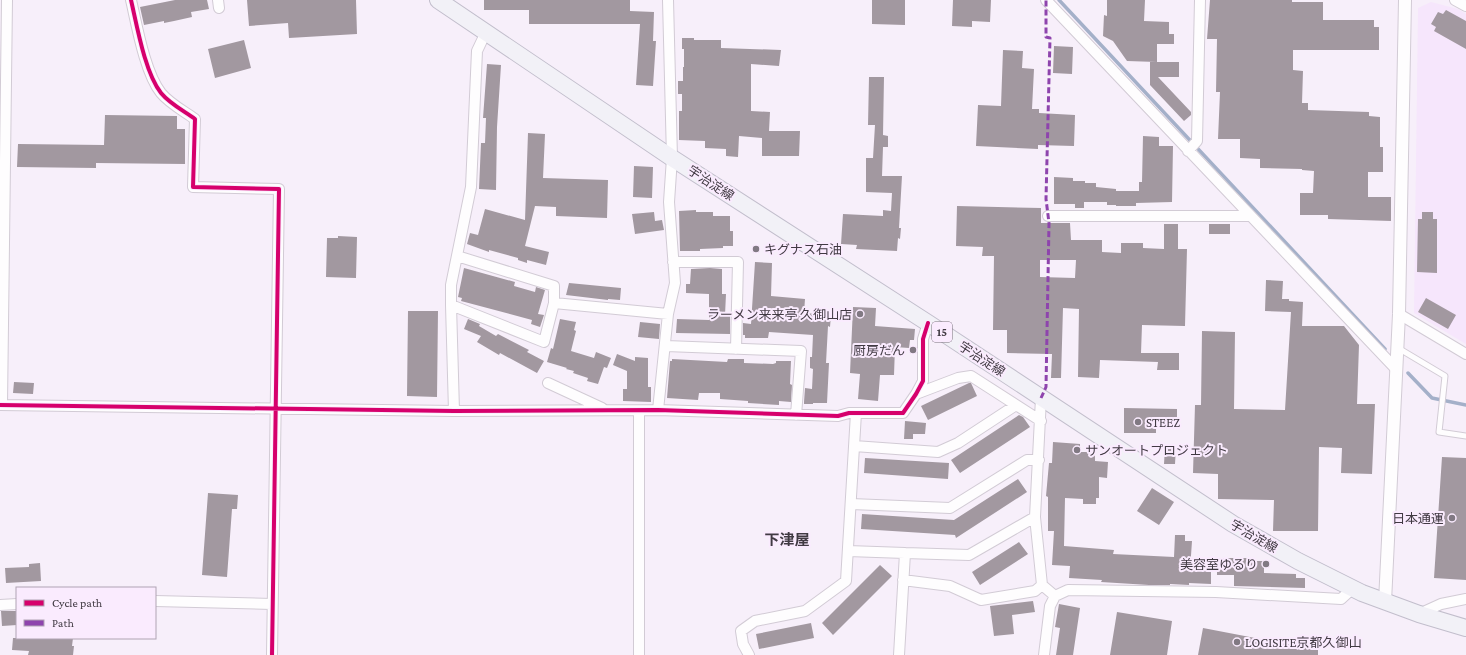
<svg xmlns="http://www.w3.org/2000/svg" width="1466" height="655" font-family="'Crimson Pro','Noto Sans JP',serif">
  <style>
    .built { fill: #f6e6fc }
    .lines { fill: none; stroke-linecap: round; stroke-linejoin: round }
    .stream { stroke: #a4b0c9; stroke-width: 3.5 }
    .building { fill: #a298a0; fill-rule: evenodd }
    .service-casing { stroke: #d2cbd5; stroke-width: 7 }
    .minor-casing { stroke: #d2cbd5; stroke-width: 12 }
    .tertiary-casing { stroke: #d2cbd5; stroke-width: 14 }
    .primary-casing { stroke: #c2becc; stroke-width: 18 }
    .service { stroke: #fefdfe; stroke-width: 5 }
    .minor { stroke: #fefdfe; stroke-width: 10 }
    .tertiary { stroke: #fefdfe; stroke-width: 12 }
    .primary { stroke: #f2f1f7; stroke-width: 16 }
    .quiet { stroke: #8e44ad; stroke-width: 3; stroke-dasharray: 6 3; stroke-linecap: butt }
    .cycleway-casing { stroke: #faebfe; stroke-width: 6 }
    .cycleway { stroke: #d6006c; stroke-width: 4 }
    .poi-dot { fill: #817983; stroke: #faebfe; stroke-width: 1.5 }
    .labels { text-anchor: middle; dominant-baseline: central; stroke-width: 4; stroke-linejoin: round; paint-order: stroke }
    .shield { fill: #faebfe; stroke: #786f7b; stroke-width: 1 }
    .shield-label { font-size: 12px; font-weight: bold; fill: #413a43 }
    .street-label { font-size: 13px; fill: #413a43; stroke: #faebfe }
    .poi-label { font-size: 13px; fill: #413a43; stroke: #faebfe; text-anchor: start }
    .quarter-label { font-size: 15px; font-weight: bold; fill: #413a43; stroke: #faebfe }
  </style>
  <rect width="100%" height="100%" fill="#f7effa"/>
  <!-- built -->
  <path class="built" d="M 1431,2 L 1458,9 L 1466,14 L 1466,344 L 1414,313 L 1418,8 Z"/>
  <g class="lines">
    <!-- stream -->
    <path class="stream" d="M 1059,0 L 1385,349
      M 1408,373 L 1432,398 L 1466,405"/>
  </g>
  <!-- building -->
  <path class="building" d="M 175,0 L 207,0 L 209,9 L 191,12 L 192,17 L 174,21 L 164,23 L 164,21 L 144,25 L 140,7 Z
    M 247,0 L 356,0 L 357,34 L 289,38 L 288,23 L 249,26 Z
    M 484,0 L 630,0 L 630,11 L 654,12 L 653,41 L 656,41 L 653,86 L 636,85 L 640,24 L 529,24 L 529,10 L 484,10 Z
    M 872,0 L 905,0 L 905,25 L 872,24 Z
    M 953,0 L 991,0 L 990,22 L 972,21 L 972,27 L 952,26 Z
    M 1107,0 L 1145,0 L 1144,21 L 1169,22 L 1169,34 L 1174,34 L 1174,44 L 1157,44 L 1157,62 L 1127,61 L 1113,41 L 1103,36 L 1104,15 L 1107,16 Z
    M 1210,0 L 1292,0 L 1292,2 L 1323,2 L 1323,20 L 1374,20 L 1374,27 L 1379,27 L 1379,50 L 1293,50 L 1293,70 L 1303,71 L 1302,103 L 1308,103 L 1308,110 L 1369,112 L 1369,116 L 1380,117 L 1380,147 L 1383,147 L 1383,172 L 1368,172 L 1368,197 L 1391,197 L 1391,221 L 1328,219 L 1328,215 L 1300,215 L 1300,193 L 1313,193 L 1314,171 L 1302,170 L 1302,169 L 1260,168 L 1260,159 L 1240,158 L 1240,139 L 1218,139 L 1220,92 L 1216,92 L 1217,39 L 1207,39 Z
    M 1446,10 L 1466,21 L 1466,49 L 1434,31 L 1436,27 L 1431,24 L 1438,12 L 1443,14 Z
    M 682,38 L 694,38 L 694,40 L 721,40 L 721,48 L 781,50 L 779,66 L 751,64 L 751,111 L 770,112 L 769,131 L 800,131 L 799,156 L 762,156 L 762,138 L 739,136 L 738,157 L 726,156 L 726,149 L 705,148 L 705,141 L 679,140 L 679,111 L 682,111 L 682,94 L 678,94 L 678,81 L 683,81 L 683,67 L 684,67 L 684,49 L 682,49 Z
    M 244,40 L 251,68 L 215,78 L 208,49 Z
    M 1054,46 L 1073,47 L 1072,74 L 1053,73 Z
    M 1003,50 L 1023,51 L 1022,68 L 1034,69 L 1032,109 L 1039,109 L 1039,113 L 1075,115 L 1074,146 L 1038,145 L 1038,149 L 976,146 L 978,105 L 1001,106 Z
    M 1150,62 L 1179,62 L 1179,77 L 1158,77 L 1191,112 L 1191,115 L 1184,121 L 1150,85 Z
    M 487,64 L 501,65 L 497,127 L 496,190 L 479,189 L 481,143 L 485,143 L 486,118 L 483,118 Z
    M 869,77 L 884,77 L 883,135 L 888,136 L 888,147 L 883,147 L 882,176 L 902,176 L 899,228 L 901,228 L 900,239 L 898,238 L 897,251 L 856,249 L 857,245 L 841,244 L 843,214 L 883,216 L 883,210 L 891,211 L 892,193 L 866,192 L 866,158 L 873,158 L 875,125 L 868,125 Z
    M 105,115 L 177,116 L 177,129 L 185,129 L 185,164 L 96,163 L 96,168 L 17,167 L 18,144 L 104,145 Z
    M 528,133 L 545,134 L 543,178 L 608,180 L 607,218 L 556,216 L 556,207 L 535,206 L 525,246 L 549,252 L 546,265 L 527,260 L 527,263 L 518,260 L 518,258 L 489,250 L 489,252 L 467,244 L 470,233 L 478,235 L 485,209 L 525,220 Z
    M 1143,136 L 1159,137 L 1159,146 L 1173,146 L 1172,202 L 1136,203 L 1136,206 L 1116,206 L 1116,205 L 1107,205 L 1107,202 L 1084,202 L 1084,208 L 1075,208 L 1075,204 L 1054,204 L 1054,177 L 1073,178 L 1073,181 L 1085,181 L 1085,183 L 1096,183 L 1096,187 L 1116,189 L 1116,191 L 1139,191 L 1139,182 L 1142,182 Z
    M 634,166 L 653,167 L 652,198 L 633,197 Z
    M 957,206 L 1041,208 L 1041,223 L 1070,223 L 1071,240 L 1102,240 L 1102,252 L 1121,253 L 1121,243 L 1143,243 L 1143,248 L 1164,249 L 1164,224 L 1178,224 L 1178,249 L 1187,249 L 1185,326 L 1142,325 L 1141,353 L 1179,353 L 1179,370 L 1157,370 L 1158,362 L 1100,360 L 1099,378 L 1078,377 L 1079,309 L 1063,308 L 1061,378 L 1051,378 L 1052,354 L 1007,353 L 1007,330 L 993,330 L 994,256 L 982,256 L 983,247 L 956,246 ZM 1040,260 L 1076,260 L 1075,278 L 1040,277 Z
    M 696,210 L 696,212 L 713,212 L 713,216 L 730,216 L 730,231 L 733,231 L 733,246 L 723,246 L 723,248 L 700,249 L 700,251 L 680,251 L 679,211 Z
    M 654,212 L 655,221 L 662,220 L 664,230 L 635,234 L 632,214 Z
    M 1422,212 L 1433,212 L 1433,219 L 1437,219 L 1437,273 L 1417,272 L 1418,219 L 1422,219 Z
    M 1209,224 L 1230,224 L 1230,234 L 1209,234 Z
    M 338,236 L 357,237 L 356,278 L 326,277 L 327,238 L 338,238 Z
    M 755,262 L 772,263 L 771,296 L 805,299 L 804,313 L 831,315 L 830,327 L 828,326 L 826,363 L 829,363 L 827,403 L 813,403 L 813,404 L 804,404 L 804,402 L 805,388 L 812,389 L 813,369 L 810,368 L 810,357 L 812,357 L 813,335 L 769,332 L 768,338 L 745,338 L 745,335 L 743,335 L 743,323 L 751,324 Z
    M 464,268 L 515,282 L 514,286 L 535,292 L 536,287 L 545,290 L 538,314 L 544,315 L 540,327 L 531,324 L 532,320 L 461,301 L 462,298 L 458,297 Z
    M 710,268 L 722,269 L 722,294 L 726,294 L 725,315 L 730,315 L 730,334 L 676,333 L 677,319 L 709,320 L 709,294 L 686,293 L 686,284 L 690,284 L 691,269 Z
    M 1266,280 L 1283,281 L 1282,299 L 1289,299 L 1289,301 L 1303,302 L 1302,326 L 1344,326 L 1359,345 L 1357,404 L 1375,404 L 1372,474 L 1341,473 L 1342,448 L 1319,447 L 1318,531 L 1273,531 L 1274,500 L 1218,499 L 1218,474 L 1193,473 L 1195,405 L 1201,405 L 1202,331 L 1235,332 L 1234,409 L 1285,410 L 1291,312 L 1265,311 Z
    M 569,283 L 621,288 L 620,300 L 608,299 L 608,300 L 566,295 Z
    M 1426,298 L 1456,315 L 1448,329 L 1418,312 Z
    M 853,307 L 876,308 L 875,326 L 915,329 L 914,340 L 910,340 L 909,348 L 895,347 L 894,375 L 880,375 L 878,401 L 858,399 L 860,374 L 850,373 Z
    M 408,311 L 438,311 L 437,397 L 407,396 Z
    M 468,319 L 480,324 L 479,326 L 496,336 L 498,334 L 529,350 L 527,352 L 544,361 L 537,373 L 500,353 L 499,355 L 477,342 L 481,336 L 464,329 Z
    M 560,319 L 576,322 L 574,330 L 576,331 L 571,351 L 594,358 L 596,352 L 611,358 L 607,368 L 604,367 L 598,384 L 587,381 L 588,378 L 573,373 L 574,371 L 566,369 L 567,368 L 547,362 L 551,348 L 553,349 Z
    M 640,322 L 660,324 L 659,339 L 638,337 Z
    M 617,354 L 635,361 L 635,357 L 648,358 L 648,387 L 651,387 L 651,402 L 623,401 L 623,389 L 627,389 L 627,371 L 613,365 Z
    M 672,359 L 727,362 L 728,359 L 744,359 L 744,363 L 773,364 L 776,363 L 776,361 L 791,361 L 790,384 L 792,385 L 791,402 L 779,401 L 779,405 L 748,403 L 748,401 L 720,399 L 720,393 L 699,393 L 698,400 L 667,398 L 670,361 L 672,361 Z
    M 14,382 L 34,383 L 33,394 L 13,393 Z
    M 969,383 L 971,383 L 977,396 L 928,420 L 921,406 Z
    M 1124,408 L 1177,409 L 1177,420 L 1156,419 L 1156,433 L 1124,433 Z
    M 1019,415 L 1023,417 L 1030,427 L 960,473 L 951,460 Z
    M 905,421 L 926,423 L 925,434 L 913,434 L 913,439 L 904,439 Z
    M 1053,442 L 1080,444 L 1080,452 L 1095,452 L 1095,461 L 1108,462 L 1107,478 L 1099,477 L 1099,498 L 1096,498 L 1096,504 L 1083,504 L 1083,499 L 1065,498 L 1064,546 L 1114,550 L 1113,554 L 1174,557 L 1175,535 L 1185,535 L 1185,541 L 1192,541 L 1190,570 L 1211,571 L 1211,584 L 1189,583 L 1189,585 L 1170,584 L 1170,585 L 1149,585 L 1101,582 L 1102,580 L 1069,578 L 1070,566 L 1052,565 L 1054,531 L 1048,531 L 1048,497 L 1046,496 L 1049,463 L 1052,463 Z
    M 1165,447 L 1176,447 L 1175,464 L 1164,464 Z
    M 1442,457 L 1466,458 L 1466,580 L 1434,578 Z
    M 865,458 L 949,463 L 948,479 L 864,473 Z
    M 1018,479 L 1027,492 L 956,538 L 955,535 L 861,529 L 862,514 L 954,520 Z
    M 1152,488 L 1174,502 L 1159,525 L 1137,511 Z
    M 208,493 L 238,495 L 237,509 L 232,509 L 227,577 L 202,575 Z
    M 1019,542 L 1028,554 L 980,585 L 972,572 Z
    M 1217,558 L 1254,558 L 1254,561 L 1263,561 L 1263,565 L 1264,565 L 1264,573 L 1296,574 L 1296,578 L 1305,578 L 1305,588 L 1234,586 L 1234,575 L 1217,575 Z
    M 40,563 L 41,581 L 6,583 L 5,568 L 29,567 L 29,564 Z
    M 880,565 L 892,576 L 833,635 L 822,623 Z
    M 1033,601 L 1035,612 L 1012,615 L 1014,634 L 994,636 L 990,606 Z
    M 1059,604 L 1080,608 L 1073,655 L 1056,655 L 1060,628 L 1055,627 Z
    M 1,611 L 17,611 L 17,625 L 2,626 Z
    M 1117,612 L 1172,621 L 1167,655 L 1110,655 Z
    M 811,623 L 814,638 L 759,649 L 756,634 Z
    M 1203,628 L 1318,650 L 1318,655 L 1198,655 Z
    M 13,638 L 73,638 L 72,646 L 74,646 L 73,655 L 28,655 L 29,651 L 12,650 Z"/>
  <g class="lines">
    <defs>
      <path id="service" d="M 1398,348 L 1445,376 L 1439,432 L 1466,436"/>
      <path id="minor" d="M 131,0 C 137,26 145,73 161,93 C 170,104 184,111 195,119 L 193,187 L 279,189 L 272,655
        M 218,0 L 219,8
        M 1046,0 L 1396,369
        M 1455,0 L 1466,6
        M 1188,151 L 1197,141 L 1200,0
        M 1048,216 L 1250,216
        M 457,256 L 554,286 L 554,303 L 668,314
        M 673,262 L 738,262 L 736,349
        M 451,305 L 544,342 L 554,303
        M 1399,314 L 1466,354
        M 666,346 L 801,351 L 796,415
        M 548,383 L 602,408
        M 916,394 L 958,378 L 971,376 L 1041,421
        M 1041,398 L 1035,517 L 1042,585 L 1055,596
        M 0,405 L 454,411 L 658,410 L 838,416 L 849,413 L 903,413 L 916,394 L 923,381 L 923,339 L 928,323
        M 2,405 L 7,0
        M 658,410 L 668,314 L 675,283 L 669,202 L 672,158 L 668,0
        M 454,411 L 451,305 L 451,285 L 471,187 L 477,51 L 486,32
        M 639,411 L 639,655
        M 854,446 L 938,452 L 958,443 L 1016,405
        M 851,504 L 950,508 L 1027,460 L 1039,460
        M 848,551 L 905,553 L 899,655
        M 905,553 L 969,555 L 1035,517
        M 903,580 L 950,586 L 981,600 L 1035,591 L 1042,585
        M 155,601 L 272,604
        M 0,605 L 17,604
        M 1419,614 L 1441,604 L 1466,599
        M 749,655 L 743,644 L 741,631 L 755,621 L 805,611 L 846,581 L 856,413
        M 1044,655 L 1050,606 L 1055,596 L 1068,590 L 1216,592 L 1341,599 L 1353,588"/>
      <path id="tertiary" d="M 1385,602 L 1399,314 L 1405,0"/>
      <path id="primary" d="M 438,0 L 672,158 L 928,323 L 1233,524 L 1298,561 L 1362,593 L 1419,614 L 1466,628"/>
    </defs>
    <!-- service casing -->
    <use href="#service" class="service-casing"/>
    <!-- minor casing -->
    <use href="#minor" class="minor-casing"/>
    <!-- tertiary casing -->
    <use href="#tertiary" class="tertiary-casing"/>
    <!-- primary casing -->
    <use href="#primary" class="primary-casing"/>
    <!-- service -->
    <use href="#service" class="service"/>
    <!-- minor -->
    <use href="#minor" class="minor"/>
    <!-- tertiary -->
    <use href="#tertiary" class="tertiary"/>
    <!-- primary -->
    <use href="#primary" class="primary"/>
    <!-- quiet -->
    <path class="quiet" d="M 1041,398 L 1046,387 L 1049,223 L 1046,199 L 1050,38 L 1046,37 L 1046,0"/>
    <defs>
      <path id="cycleway" d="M 131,0 C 137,26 145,73 161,93 C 170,104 184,111 195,119 L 193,187 L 279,189 L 272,655
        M 0,405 L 454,411 L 658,410 L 838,416 L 849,413 L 903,413 L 916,394 L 923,381 L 923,339 L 928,323"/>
    </defs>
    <!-- cycleway casing -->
    <use href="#cycleway" class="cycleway-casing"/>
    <!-- cycleway -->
    <use href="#cycleway" class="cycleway"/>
  </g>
  <!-- markers -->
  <g class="poi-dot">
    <circle cx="756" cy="249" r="4"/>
    <circle cx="860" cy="314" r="4"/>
    <circle cx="913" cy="350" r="4"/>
    <circle cx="1138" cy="422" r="4"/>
    <circle cx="1077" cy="450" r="4"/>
    <circle cx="1452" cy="518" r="4"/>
    <circle cx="1266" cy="564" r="4"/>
    <circle cx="1237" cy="642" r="4"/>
  </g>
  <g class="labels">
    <!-- shield labels -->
    <rect class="shield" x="932" y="322" width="20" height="20" rx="3"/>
    <g class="shield-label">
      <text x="942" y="332">15</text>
    </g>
    <!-- street labels -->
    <g class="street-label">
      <text transform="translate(711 183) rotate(33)">宇治淀線</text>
      <text transform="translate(982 359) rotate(33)">宇治淀線</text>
      <text transform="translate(1254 536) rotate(30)">宇治淀線</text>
    </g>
    <!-- poi labels -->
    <g class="poi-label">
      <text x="764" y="249">キグナス石油</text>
      <text x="852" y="314" text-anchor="end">ラーメン来来亭 久御山店</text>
      <text x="905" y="350" text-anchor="end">厨房だん</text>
      <text x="1146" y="422">STEEZ</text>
      <text x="1085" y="450">サンオートプロジェクト</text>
      <text x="1444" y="518" text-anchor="end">日本通運</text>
      <text x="1258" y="564" text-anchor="end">美容室ゆるり</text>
      <text x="1245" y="642">LOGISITE京都久御山</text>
    </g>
    <!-- quarter labels -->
    <g class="quarter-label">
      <text x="787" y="540">下津屋</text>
    </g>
  </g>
  <!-- legend -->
  <rect x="16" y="587" width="140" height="52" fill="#faebfe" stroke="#b0a4b3"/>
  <rect x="24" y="600" width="20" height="6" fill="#d6006c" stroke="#b0a4b3"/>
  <text x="52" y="607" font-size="12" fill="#413a43">Cycle path</text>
  <rect x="24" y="620" width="20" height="6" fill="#8e44ad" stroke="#b0a4b3"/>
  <text x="52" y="627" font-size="12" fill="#413a43">Path</text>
</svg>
